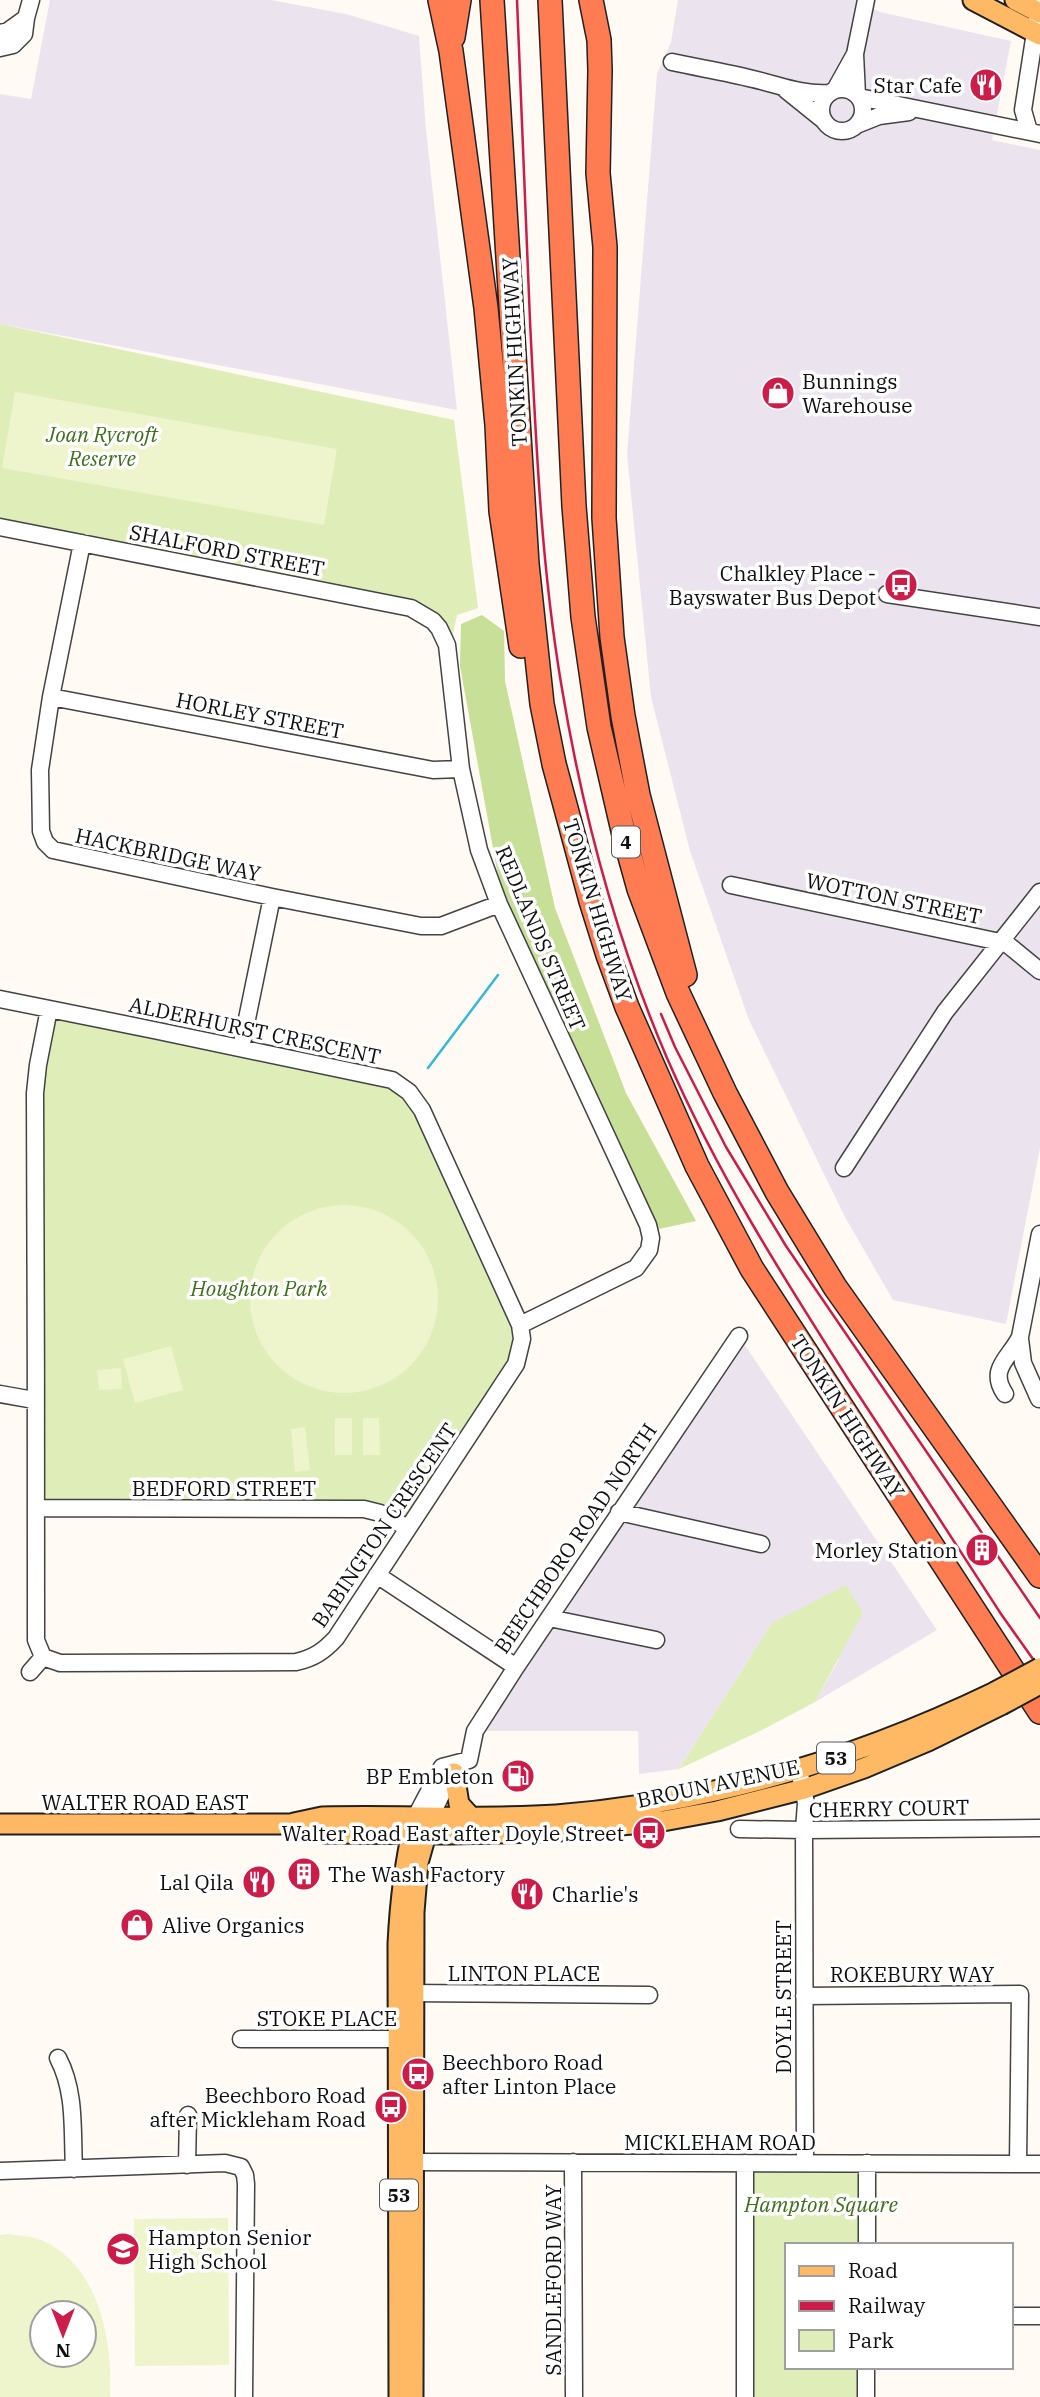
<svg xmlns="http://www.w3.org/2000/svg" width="1040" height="2397" font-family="'IBM Plex Serif',serif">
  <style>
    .industrial { fill: #ebe4ef }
    .green { fill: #dfedb8 }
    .forest { fill: #c7df96 }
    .pitch { fill: #eef4cb; fill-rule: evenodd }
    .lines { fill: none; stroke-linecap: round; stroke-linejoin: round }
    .stream { stroke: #34b9d8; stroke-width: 2.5 }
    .minor-casing { stroke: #434343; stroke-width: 19 }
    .major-casing { stroke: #212121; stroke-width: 23 }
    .highway-casing { stroke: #212121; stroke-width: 26 }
    .minor { stroke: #fff; stroke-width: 16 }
    .major { stroke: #ffb863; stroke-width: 19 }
    .highway { stroke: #ff7b51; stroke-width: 23 }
    .rail { stroke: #cc1c4a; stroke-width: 2.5 }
    .major-bridge-casing { stroke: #212121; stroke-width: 23; stroke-linecap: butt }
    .major-bridge { stroke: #ffb863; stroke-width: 19 }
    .labels { text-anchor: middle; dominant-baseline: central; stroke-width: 7; stroke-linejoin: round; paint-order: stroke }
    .shield { fill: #fff; stroke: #585858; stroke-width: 2 }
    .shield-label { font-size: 19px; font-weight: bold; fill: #101010 }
    .poi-label { font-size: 21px; fill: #101010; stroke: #fff; text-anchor: end }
    .street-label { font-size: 21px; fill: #101010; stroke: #fff }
    .park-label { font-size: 21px; font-style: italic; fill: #3d6e1a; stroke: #fff }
  </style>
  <rect width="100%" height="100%" fill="#fffaf3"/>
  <!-- industrial -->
  <path class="industrial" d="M 50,0 L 271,0 L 346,14 L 419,36 L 426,130 L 457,410 L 0,324 L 0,94 L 31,99 Z
    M 678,0 L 856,0 L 880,12 L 1011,41 L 992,140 L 1040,150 L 1040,1148 L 1006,1324 L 893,1300 L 845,1217 L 749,1020 L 690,851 L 651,697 L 627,454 L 657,74 L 671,42 Z
    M 742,1341 L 937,1630 L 815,1702 L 839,1659 L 772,1623 L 679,1769 L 639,1774 L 638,1731 L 475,1731 Z"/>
  <!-- green -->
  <path class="green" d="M 0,324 L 454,420 L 478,608 L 457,615 L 449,653 L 426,616 L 0,527 Z
    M 49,1009 L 409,1092 L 520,1325 L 520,1353 L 408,1528 L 380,1513 L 36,1508 L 35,1093 Z
    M 846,1585 L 863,1613 L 815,1702 L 760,1731 L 679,1769 L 772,1623 Z
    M 745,2163 L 867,2163 L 867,2245 L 786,2245 L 786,2367 L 866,2367 L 866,2397 L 745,2397 Z"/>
  <!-- forest -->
  <path class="forest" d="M 482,615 L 504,631 L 505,681 L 555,908 L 626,1093 L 696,1221 L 659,1229 L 499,881 L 460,666 L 461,624 Z"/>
  <!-- pitch -->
  <path class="pitch" d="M 15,392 L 337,449 L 324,525 L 2,468 Z
    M250 1299a94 94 0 1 1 188 0a94 94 0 1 1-188 0Z
    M 171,1346 L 183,1390 L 135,1403 L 123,1359 Z
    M 121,1368 L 122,1389 L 99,1390 L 97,1370 Z
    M 335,1418 L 352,1418 L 352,1455 L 335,1455 Z
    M 363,1418 L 379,1418 L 380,1455 L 363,1455 Z
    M 305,1427 L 310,1470 L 295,1472 L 291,1429 Z
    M 228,2218 L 229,2365 L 135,2366 L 134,2219 Z
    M 9,2234 C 19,2236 32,2236 41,2240 C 100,2265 113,2342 110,2397 L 0,2397 L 0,2235 ZM 42,2313 L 84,2313 L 84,2355 L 42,2355 Z"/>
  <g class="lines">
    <!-- stream -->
    <path class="stream" d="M 428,1068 L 498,975"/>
    <defs>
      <path id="minor" d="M 0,33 L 8,31 L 26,18
        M 0,48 L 13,45 L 24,34 L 26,18 L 31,0
        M 672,62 C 699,68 726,72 753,79 C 779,85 802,95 829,93
        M821 110a21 21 0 1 1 42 0a21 21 0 1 1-42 0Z
        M 786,90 L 822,119
        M 835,90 L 855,54
        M 857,95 L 855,54 L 866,0
        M 859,97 L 1040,134
        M 859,124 L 879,116 L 909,112
        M 1029,131 L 1023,110 L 1040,0
        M 0,527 L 411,608 L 433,621 L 439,628 L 447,645 L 461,769 L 479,850 L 499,904 L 648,1225 L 651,1238 L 649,1250 L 636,1268 L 520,1325
        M 82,543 L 51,697 L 40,770 L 41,831 L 45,842 L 53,850 L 272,897 L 421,926 L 441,926 L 499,904
        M 887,594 L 1040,617
        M 51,697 L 433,770 L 461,769
        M 731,885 L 1000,942 L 1007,944 L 1040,971
        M 0,999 C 131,1025 261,1052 392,1080 L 409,1092 L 422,1110 L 520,1325 L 522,1339 L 516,1364 L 336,1638 C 324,1651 314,1658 296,1662 L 60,1663 L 43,1657 L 36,1640 C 36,1458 36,1275 35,1093 L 38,1065 L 49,1009
        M 241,1048 L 272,897
        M 844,1168 L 945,1012 L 1040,892
        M 1020,1339 L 1023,1363 L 1039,1399
        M 0,1394 L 34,1400
        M 1005,1394 C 988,1369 1009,1359 1020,1337 L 1040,1234
        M 36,1508 L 364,1509 L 380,1513 L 408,1528
        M 619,1512 L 761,1544
        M 377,1575 L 516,1667
        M 549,1618 L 656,1640
        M 30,1672 L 43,1657
        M 799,1770 L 806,1803 L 804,1830 L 805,2163
        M 416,1816 L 442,1767 L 469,1760 L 475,1731 L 516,1667 L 739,1336
        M 431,1816 L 454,1768
        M 739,1829 L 804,1830 L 1040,1828
        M 403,1993 L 649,1995
        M 804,1996 L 1020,1994 L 1018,2164
        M 241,2039 L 410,2039
        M 58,2058 C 76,2092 72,2131 74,2169
        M 402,2162 L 1040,2164
        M 573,2162 L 574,2397
        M 745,2163 L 745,2397
        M 187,2165 L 188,2115
        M 0,2171 L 225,2163 L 241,2167 L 245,2175 L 246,2184 L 244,2397
        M 867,2245 L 867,2163
        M 1012,2316 L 1040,2316
        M 866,2397 L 866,2367"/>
      <path id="major" d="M 973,0 L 1040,35
        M 1015,0 L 1040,13
        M 454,1773 L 459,1804 L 470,1816
        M 294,1823 L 322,1817 C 400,1815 478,1820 556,1815 C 709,1803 856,1759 995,1692
        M 0,1824 L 290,1824 L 325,1833 L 451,1834 L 548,1832 L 663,1821 L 717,1811 L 804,1789 L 864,1768 L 928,1741 L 1001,1705
        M 399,2397 L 398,1944 C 400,1902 404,1866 414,1824
        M 413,2397 L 414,1912 L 418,1863 L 429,1824"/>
      <path id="highway" d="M 440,0 L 451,51 L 486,308 L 497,425 L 501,511 L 521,646
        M 492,0 L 527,564 L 542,704 L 554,764 L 591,901 L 608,955 L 627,1007 L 697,1166 L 752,1269 L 1040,1712
        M 550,0 L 574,506 L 583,617 L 599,727 L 624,835 L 639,889 L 678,993 L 725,1093 L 777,1192 L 835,1287 L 1040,1576
        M 591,0 L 599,40 L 600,70 L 598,173 L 605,247 L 604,518 L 612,637 L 623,716 L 638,795 L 685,975
        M 453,37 L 459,0"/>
    </defs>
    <!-- minor casing -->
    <use href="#minor" class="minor-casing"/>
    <!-- major casing -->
    <use href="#major" class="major-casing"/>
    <!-- highway casing -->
    <use href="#highway" class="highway-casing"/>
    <!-- minor -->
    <use href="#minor" class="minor"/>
    <!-- major -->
    <use href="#major" class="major"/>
    <!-- highway -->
    <use href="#highway" class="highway"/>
    <!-- rail -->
    <path class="rail" d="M 517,0 C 522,107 526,214 530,321 C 536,442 541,563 561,683 C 582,811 616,939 667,1058 C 717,1173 783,1277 850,1382 C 901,1459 951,1537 1001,1614 L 1040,1669
      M 661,1014 L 675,1047 L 726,1147 L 786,1246 L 1040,1618"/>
    <defs>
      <path id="major-bridge" d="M 995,1692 L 1040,1668
        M 1001,1705 L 1040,1684"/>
    </defs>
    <!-- major-bridge casing -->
    <use href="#major-bridge" class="major-bridge-casing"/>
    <!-- major-bridge -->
    <use href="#major-bridge" class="major-bridge"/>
  </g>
  <!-- icons -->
  <defs>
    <symbol id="restaurant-disc" viewBox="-11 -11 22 22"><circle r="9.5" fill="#cc1c4a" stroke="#fff"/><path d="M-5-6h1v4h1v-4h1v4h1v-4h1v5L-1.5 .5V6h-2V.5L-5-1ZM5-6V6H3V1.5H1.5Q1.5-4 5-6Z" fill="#fff"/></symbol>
    <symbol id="shop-disc" viewBox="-11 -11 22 22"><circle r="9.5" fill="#cc1c4a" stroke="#fff"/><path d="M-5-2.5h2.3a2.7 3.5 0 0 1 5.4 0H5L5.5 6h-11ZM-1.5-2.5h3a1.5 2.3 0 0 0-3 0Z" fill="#fff"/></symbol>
    <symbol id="bus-disc" viewBox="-11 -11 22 22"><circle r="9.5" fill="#cc1c4a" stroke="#fff"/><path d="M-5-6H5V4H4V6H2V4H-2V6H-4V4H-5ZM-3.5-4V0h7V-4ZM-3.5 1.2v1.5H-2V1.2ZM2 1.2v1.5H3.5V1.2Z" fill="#fff"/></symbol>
    <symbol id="building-disc" viewBox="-11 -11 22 22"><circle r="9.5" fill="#cc1c4a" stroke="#fff"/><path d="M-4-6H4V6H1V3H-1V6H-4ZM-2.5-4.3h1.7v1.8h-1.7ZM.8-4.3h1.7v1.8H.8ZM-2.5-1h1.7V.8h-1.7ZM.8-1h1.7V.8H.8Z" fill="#fff"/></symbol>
    <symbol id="fuel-disc" viewBox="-11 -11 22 22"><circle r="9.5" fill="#cc1c4a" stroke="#fff"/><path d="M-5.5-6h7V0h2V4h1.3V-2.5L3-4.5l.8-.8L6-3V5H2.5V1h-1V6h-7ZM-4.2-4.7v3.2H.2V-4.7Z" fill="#fff"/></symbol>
    <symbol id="school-disc" viewBox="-11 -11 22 22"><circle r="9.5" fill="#cc1c4a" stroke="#fff"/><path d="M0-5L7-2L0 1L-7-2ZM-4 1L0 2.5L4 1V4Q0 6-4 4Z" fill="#fff"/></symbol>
  </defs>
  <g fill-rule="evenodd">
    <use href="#restaurant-disc" x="967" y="66" width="38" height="38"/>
    <use href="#shop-disc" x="759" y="374" width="38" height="38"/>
    <use href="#bus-disc" x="882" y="566" width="38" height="38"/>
    <use href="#building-disc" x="963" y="1531" width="38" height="38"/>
    <use href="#fuel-disc" x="499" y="1757" width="38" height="38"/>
    <use href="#bus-disc" x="630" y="1814" width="38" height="38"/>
    <use href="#building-disc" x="285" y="1855" width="38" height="38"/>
    <use href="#restaurant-disc" x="240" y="1863" width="38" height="38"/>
    <use href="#restaurant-disc" x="508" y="1875" width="38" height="38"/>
    <use href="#shop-disc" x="118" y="1906" width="38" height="38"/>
    <use href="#bus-disc" x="399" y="2055" width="38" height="38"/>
    <use href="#bus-disc" x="372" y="2088" width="38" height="38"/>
    <use href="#school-disc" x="104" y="2230" width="38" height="38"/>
  </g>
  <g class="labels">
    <!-- shield labels -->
    <g class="shield">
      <rect x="612" y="826.5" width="28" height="31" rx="5"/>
      <rect x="817" y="1742.5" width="38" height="31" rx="5"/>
      <rect x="380" y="2179.5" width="38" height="31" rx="5"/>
    </g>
    <g class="shield-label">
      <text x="626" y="842">4</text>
      <text x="836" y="1758">53</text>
      <text x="399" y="2195">53</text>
    </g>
    <!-- poi labels -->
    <g class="poi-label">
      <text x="962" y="85">Star Cafe</text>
      <text x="802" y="381" text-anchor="start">Bunnings<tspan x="802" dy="24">Warehouse</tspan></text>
      <text x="876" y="573">Chalkley Place -<tspan x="876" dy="24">Bayswater Bus Depot</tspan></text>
      <text x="958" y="1550">Morley Station</text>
      <text x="494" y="1776">BP Embleton</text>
      <text x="624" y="1833">Walter Road East after Doyle Street</text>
      <text x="328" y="1874" text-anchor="start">The Wash Factory</text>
      <text x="234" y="1882">Lal Qila</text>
      <text x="552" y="1894" text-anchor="start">Charlie's</text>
      <text x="162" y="1925" text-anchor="start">Alive Organics</text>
      <text x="442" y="2062" text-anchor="start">Beechboro Road<tspan x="442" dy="24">after Linton Place</tspan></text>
      <text x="366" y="2095">Beechboro Road<tspan x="366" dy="24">after Mickleham Road</tspan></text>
      <text x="148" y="2237" text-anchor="start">Hampton Senior<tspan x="148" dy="24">High School</tspan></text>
    </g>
    <!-- street labels -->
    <g class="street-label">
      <text transform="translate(514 352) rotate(-93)">TONKIN HIGHWAY</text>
      <text transform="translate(227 550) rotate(11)">SHALFORD STREET</text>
      <text transform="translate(260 715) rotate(11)">HORLEY STREET</text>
      <text transform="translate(168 854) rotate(12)">HACKBRIDGE WAY</text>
      <text transform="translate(894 898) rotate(12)">WOTTON STREET</text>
      <text transform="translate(598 910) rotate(73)">TONKIN HIGHWAY</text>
      <text transform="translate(541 938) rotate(67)">REDLANDS STREET</text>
      <text transform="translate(255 1030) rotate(12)">ALDERHURST CRESCENT</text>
      <text transform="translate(848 1416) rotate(57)">TONKIN HIGHWAY</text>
      <text x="224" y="1488">BEDFORD STREET</text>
      <text transform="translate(384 1525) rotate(-56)">BABINGTON CRESCENT</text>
      <text transform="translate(575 1538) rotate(-56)">BEECHBORO ROAD NORTH</text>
      <text transform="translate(718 1783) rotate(-12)">BROUN AVENUE</text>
      <text x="145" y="1802">WALTER ROAD EAST</text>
      <text transform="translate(889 1808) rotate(-1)">CHERRY COURT</text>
      <text x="524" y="1973">LINTON PLACE</text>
      <text x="912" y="1974">ROKEBURY WAY</text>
      <text transform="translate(783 1997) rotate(-90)">DOYLE STREET</text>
      <text x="327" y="2018">STOKE PLACE</text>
      <text x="720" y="2142">MICKLEHAM ROAD</text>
      <text transform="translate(553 2280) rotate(-90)">SANDLEFORD WAY</text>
    </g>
    <!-- park labels -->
    <g class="park-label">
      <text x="102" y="434">Joan Rycroft<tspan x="102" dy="24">Reserve</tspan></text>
      <text x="259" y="1288">Houghton Park</text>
      <text x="821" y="2204">Hampton Square</text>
    </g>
  </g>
  <!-- legend -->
  <rect x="785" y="2243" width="228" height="126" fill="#ffffff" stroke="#9f9f9f" stroke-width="2"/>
  <rect x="799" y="2266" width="35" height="10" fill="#ffb863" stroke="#9f9f9f" stroke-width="2"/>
  <text x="848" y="2278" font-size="21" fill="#101010">Road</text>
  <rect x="799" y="2301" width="35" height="10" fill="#cc1c4a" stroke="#9f9f9f" stroke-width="2"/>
  <text x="848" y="2313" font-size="21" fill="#101010">Railway</text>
  <rect x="799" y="2330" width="35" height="21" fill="#dfedb8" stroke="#9f9f9f" stroke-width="2"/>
  <text x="848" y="2348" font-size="21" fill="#101010">Park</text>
  <!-- north arrow -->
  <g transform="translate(63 2334) rotate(180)"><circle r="33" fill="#ffffff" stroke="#9f9f9f" stroke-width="2"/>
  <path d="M0-5L12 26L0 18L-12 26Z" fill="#cc1c4a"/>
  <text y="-10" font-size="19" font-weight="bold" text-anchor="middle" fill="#101010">N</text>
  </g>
</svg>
